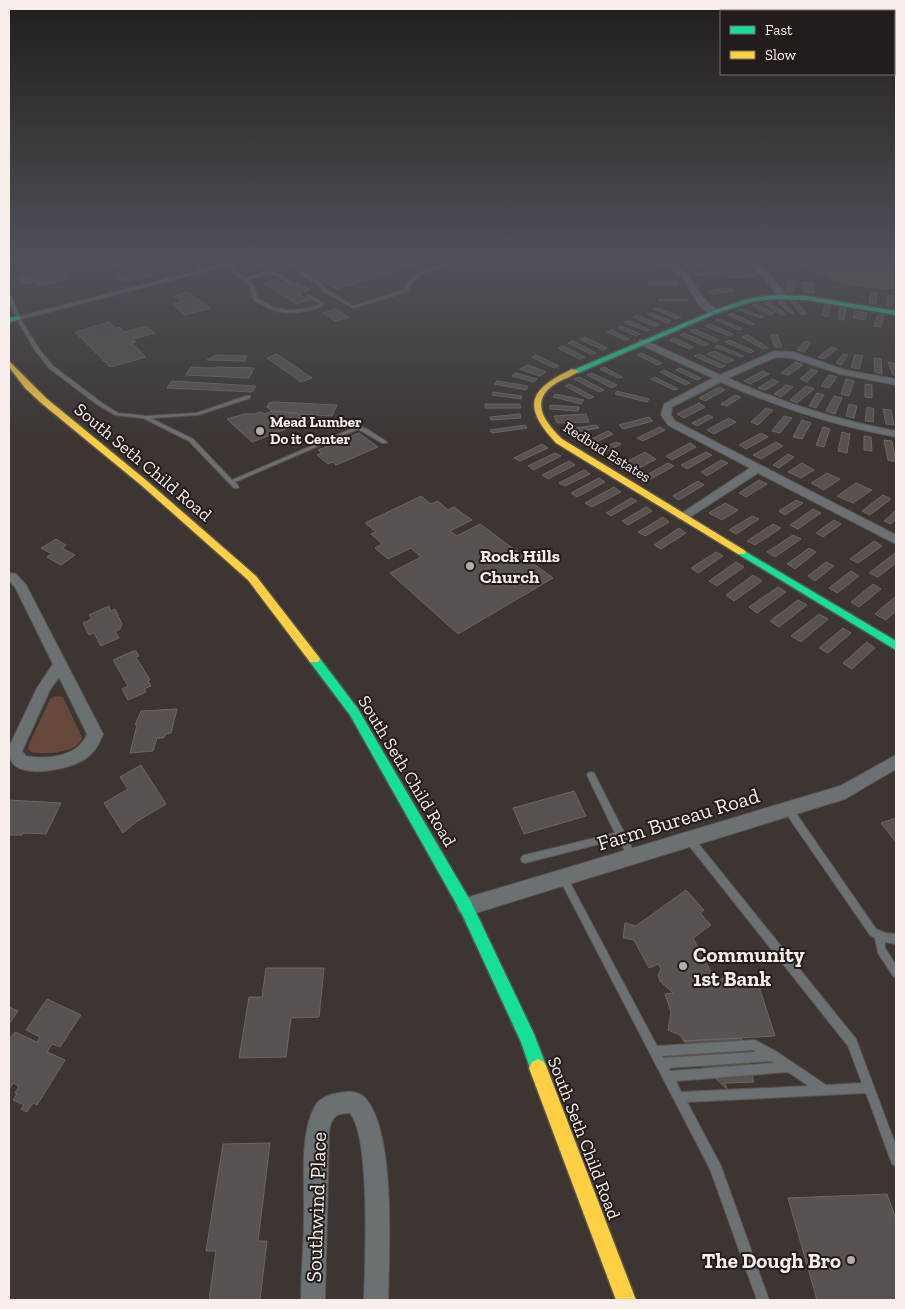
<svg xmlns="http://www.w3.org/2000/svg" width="905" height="1309" font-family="'Zilla Slab',serif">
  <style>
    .green { fill: #66483c }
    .forest { fill: #7b5140 }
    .building { fill: #585250; stroke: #6c6664 }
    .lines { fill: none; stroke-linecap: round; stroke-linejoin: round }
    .lane-casing { stroke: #595451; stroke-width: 2 }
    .street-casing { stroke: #595451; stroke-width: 2 }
    .fast-casing { stroke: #595451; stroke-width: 3 }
    .slow-casing { stroke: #595451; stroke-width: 3 }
    .lane { fill: #6b7072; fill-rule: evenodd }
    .street { fill: #6b7072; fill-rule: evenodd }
    .fast { fill: #16e098; fill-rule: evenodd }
    .slow { fill: #ffcf43; fill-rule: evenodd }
    .poi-dot { fill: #b6aeab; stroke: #221c1a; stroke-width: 2 }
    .labels { text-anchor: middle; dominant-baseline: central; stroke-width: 4; stroke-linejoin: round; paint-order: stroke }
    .far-poi-label { font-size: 15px; font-weight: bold; fill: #f8efec; stroke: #221c1a; text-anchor: start }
    .far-street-label { font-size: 15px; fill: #f8efec; stroke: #221c1a }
    .street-label { font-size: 18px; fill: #f8efec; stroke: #221c1a }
    .poi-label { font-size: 18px; font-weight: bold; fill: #f8efec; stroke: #221c1a; text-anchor: start }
    .near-street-label { font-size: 21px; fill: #f8efec; stroke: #221c1a }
    .near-poi-label { font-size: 21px; font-weight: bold; fill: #f8efec; stroke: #221c1a; text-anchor: start }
  </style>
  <rect width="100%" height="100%" fill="#3c3532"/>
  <!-- green -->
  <path class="green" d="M 55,696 L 63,697 L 82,737 C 80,753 44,755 31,752 L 28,749 L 29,744 L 50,699 Z"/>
  <!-- forest -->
  <path class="forest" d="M 784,259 L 896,259 L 896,289 C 877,289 857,288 838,282 C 819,276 804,262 784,259 Z"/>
  <!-- building -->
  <path class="building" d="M 322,259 L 401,259 L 399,260 L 412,266 L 336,289 L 298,266 Z
    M 133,260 L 153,275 L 124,282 L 117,277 L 128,274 L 116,264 Z
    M 700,264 L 705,268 L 689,270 L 684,266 Z
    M 60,268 L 71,278 L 39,286 L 35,282 L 24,284 L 18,278 Z
    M 747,270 L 750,272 L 725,273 L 723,271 Z
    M 717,272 L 719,274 L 694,276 L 692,274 Z
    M 754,274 L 757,276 L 731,278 L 729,276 Z
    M 277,279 L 285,285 L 297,282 L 310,290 L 298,293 L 309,300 L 296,304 L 264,283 Z
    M 649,281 L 677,281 L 678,284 L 650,284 Z
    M 789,281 L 796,282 L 793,292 L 786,291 Z
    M 802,282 L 813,283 L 814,293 L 804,292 Z
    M 730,288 L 734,291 L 711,294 L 708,291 Z
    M 188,292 L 210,308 L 185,315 L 172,304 L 181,302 L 174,296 Z
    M 871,292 L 877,293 L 876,304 L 869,303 Z
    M 888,295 L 894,296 L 892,306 L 886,305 Z
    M 658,299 L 686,299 L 688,301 L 659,301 Z
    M 783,301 L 795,314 L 791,314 L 778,302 Z
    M 769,302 L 786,314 L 780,315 L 764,303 Z
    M 791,302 L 797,302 L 807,314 L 801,314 Z
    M 756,304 L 774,313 L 770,315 L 752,305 Z
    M 825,305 L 831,306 L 828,317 L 822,315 Z
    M 840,307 L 846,308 L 844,320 L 838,319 Z
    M 658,308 L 681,317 L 677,319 L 654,309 Z
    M 336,309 L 349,317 L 335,321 L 323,313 Z
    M 743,309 L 764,317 L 761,318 L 739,310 Z
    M 855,311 L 867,313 L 865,320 L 853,318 Z
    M 651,313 L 671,321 L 667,323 L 647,314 Z
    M 731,313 L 755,324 L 751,325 L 727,315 Z
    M 878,314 L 884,315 L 881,327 L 874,326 Z
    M 637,315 L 660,325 L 655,327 L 633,317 Z
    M 719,319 L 743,329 L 739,330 L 715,320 Z
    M 628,320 L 650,330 L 646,331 L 624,322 Z
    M 109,322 L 115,328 L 119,327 L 124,332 L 146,326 L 155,333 L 133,339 L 136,342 L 132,343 L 146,357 L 110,367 L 75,332 Z
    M 709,324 L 733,334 L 729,336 L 705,326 Z
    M 621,326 L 640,334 L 636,336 L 618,328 Z
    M 694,329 L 719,340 L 715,342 L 690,331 Z
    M 611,330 L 629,339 L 625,340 L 607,332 Z
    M 684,333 L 709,344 L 704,346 L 680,335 Z
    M 748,335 L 768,348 L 763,349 L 742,337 Z
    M 770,335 L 777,335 L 782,347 L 775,347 Z
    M 585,337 L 607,348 L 603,350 L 580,339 Z
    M 674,338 L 693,347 L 689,349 L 670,340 Z
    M 729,340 L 754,351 L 750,353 L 725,342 Z
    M 573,341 L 596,353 L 591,354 L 568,343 Z
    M 805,341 L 811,343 L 804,352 L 797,350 Z
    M 718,345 L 744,356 L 741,357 L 715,347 Z
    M 563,346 L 585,357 L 580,359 L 558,348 Z
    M 831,347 L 837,349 L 824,359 L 818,357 Z
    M 714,351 L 734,360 L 726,363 L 707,354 Z
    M 641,353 L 662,363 L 658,365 L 637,355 Z
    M 277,354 L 312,378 L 301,382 L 267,358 Z
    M 699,354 L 725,366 L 721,368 L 694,356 Z
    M 843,354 L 848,355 L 841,365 L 836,363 Z
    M 216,355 L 247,356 L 244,361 L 207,360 Z
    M 536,355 L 559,366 L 554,368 L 532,357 Z
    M 855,355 L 863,356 L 859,369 L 851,367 Z
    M 874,358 L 881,359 L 882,374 L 875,372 Z
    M 796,362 L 803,365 L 788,375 L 781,373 Z
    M 888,362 L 894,363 L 896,375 L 893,375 Z
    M 528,365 L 546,372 L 539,376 L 520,369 Z
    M 191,367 L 215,368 L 216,367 L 254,368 L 249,378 L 186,375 Z
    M 604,367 L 622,377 L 618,378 L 600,369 Z
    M 680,368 L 701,378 L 697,380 L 676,370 Z
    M 811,369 L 818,371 L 807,382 L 800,379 Z
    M 664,370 L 690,383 L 685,385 L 660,372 Z
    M 763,371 L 769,374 L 750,384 L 744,381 Z
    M 515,373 L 537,379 L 534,382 L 512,376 Z
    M 592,373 L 617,385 L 612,388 L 587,375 Z
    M 829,375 L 837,377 L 829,388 L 821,386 Z
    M 579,377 L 604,390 L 599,392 L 574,379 Z
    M 655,377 L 678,389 L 674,390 L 651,379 Z
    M 772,379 L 779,382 L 765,390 L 758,388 Z
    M 846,379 L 854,381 L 849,396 L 841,394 Z
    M 172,381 L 256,386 L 252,392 L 167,388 Z
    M 497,381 L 528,386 L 526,390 L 494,384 Z
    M 569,384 L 594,397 L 589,399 L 565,386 Z
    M 865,384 L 872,385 L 872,398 L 865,397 Z
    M 786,385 L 793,387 L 781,397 L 774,394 Z
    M 806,386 L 814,389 L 797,403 L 790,400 Z
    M 719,387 L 725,390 L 705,401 L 699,398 Z
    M 617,391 L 649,399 L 647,402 L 615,394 Z
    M 493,392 L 522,396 L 521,399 L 492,395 Z
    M 817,393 L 824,395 L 816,408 L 809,406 Z
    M 555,394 L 584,400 L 581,404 L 553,397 Z
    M 735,395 L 741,397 L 727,406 L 721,404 Z
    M 834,396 L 842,398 L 835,414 L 826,411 Z
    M 274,402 L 337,405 L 332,416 L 298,414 L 272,411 L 267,407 L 269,403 Z
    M 699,403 L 705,407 L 684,418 L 677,414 Z
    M 485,404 L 520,404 L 521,408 L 485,408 Z
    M 849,404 L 857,406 L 854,418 L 846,416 Z
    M 550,405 L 579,407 L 578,411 L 550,409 Z
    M 867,407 L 874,409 L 873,422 L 865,421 Z
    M 766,408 L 773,410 L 758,425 L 751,422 Z
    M 883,409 L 891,410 L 894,425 L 886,424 Z
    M 272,411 L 297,413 L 307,421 L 252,442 L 227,419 L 244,414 L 254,414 L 261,412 L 264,414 Z
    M 520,414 L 521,418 L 491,420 L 490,417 Z
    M 586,414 L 589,422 L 557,423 L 554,416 Z
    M 708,415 L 713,417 L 697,426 L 692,423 Z
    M 784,416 L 792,418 L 780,433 L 772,431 Z
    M 649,417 L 653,421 L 623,429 L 619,425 Z
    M 729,418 L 736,422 L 714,434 L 707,430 Z
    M 802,420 L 811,423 L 802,439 L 793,437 Z
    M 525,425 L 527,428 L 492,433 L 490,430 Z
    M 596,425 L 599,428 L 565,434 L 562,430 Z
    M 660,427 L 665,430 L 643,441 L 637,438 Z
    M 823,427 L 830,429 L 824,447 L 816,445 Z
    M 608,431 L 613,434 L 590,445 L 585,442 Z
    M 842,432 L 850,434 L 847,453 L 838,451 Z
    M 359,433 L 378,447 L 336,465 L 333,462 L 328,464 L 317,455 L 322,453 L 318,450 Z
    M 761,433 L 768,437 L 746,449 L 739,445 Z
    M 864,436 L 871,437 L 872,451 L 864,450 Z
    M 884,440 L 892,441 L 896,462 L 888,460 Z
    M 616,442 L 621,444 L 600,455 L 595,452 Z
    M 776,442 L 783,446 L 761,459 L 753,455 Z
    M 690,443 L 696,447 L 672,460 L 666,456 Z
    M 542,444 L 548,448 L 520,461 L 514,458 Z
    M 645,452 L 656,459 L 630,473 L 619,466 Z
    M 706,452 L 712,455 L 687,469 L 681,465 Z
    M 555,453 L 561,456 L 534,470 L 528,466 Z
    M 788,454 L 794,457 L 779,468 L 773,465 Z
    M 721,460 L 728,463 L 707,476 L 701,472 Z
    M 569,461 L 575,465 L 548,479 L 542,475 Z
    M 668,463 L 674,466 L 649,480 L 643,477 Z
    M 802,463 L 814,470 L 801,478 L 788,472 Z
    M 584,470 L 590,474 L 565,486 L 559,483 Z
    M 827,473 L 840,479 L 824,490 L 811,483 Z
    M 599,478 L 605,482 L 577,497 L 571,493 Z
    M 759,480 L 767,484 L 746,497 L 739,493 Z
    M 698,481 L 704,485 L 679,500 L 673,496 Z
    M 856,483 L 872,490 L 853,503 L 837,496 Z
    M 614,487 L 621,492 L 592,507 L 585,503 Z
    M 883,495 L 891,499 L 870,515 L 862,511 Z
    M 421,496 L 431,504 L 438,501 L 448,510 L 454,507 L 472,520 L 450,531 L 457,536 L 480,524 L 553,578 L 458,634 L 390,573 L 421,557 L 411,548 L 388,559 L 375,548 L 382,544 L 371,534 L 376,532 L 365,523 Z
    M 631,498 L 637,501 L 611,516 L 606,513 Z
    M 796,500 L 803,503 L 785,515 L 779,511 Z
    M 725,503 L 738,510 L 722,520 L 709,513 Z
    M 646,507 L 652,511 L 628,525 L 622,521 Z
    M 813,509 L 821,513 L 798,529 L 790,525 Z
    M 896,510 L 896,519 L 891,524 L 884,521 Z
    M 752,516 L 759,519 L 736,534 L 729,530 Z
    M 663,517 L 669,522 L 645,536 L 638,532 Z
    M 834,520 L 841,524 L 823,537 L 816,533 Z
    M 773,524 L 781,528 L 755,545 L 747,541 Z
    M 679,528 L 686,533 L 661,549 L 654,545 Z
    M 793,535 L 801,539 L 775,557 L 767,552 Z
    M 56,539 L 66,545 L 62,548 L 75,555 L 61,565 L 47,557 L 52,554 L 41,548 Z
    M 874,541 L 882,546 L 858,563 L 850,559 Z
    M 809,548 L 816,552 L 795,569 L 787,564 Z
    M 716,552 L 723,556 L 698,573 L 691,568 Z
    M 895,553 L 896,563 L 878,577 L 869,573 Z
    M 736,562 L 744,567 L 717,586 L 709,581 Z
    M 826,562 L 834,566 L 815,581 L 808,576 Z
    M 851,571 L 859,576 L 837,593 L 829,588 Z
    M 753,575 L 762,581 L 734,601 L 726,595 Z
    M 873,584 L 881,589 L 859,607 L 851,602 Z
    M 778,587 L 786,592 L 757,613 L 749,607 Z
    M 896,596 L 896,611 L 886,620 L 875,614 Z
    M 798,600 L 807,605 L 779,627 L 770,621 Z
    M 109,606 L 111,611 L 115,609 L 122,624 L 120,629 L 115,631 L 119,638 L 101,646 L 94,633 L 89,635 L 83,623 L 92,619 L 89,615 Z
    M 819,614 L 828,619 L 801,642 L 791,636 Z
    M 843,628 L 851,633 L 828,653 L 819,648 Z
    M 867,642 L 875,648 L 852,669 L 843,663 Z
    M 133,651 L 136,651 L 139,656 L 136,657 L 150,680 L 148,681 L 151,686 L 144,689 L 146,692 L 128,700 L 122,689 L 128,686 L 113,660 Z
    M 177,709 L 171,733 L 167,734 L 163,738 L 157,738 L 153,751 L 130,753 L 137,725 L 135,725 L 141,711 Z
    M 141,765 L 166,804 L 136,822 L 123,833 L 104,803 L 128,789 L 120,777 Z
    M 574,791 L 586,816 L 524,834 L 513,808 Z
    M 9,800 L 61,803 L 46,834 L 23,833 L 22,835 L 9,835 Z
    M 896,818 L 896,842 L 881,823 Z
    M 686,890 L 704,910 L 700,913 L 711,925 L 693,938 L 715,979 L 756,977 L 775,1036 L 684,1041 L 680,1035 L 668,1030 L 671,1012 L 665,994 L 673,993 L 660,981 L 658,975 L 661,969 L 658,964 L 649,968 L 634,940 L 623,938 L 625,923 L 636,926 Z
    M 266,968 L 324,968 L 319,1017 L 291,1018 L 286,1057 L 239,1058 L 249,997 L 262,997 Z
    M 47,999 L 81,1015 L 60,1047 L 52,1044 L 47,1052 L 65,1060 L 37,1105 L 33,1103 L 27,1112 L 21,1109 L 24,1105 L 13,1100 L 17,1094 L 15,1093 L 19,1086 L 13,1083 L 9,1090 L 9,1037 L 10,1038 L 15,1032 L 37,1042 L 40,1037 L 26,1030 Z
    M 9,1007 L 18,1011 L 9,1024 Z
    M 741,1038 L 754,1082 L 725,1083 L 727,1089 L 705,1069 L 684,1041 Z
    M 270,1143 L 258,1241 L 267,1241 L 260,1300 L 209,1300 L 216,1251 L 206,1251 L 223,1144 Z
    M 887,1194 L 896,1219 L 896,1300 L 817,1300 L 788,1198 Z"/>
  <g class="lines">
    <defs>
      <path id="lane" d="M 184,259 L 189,259 L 207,271 L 204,272 Z
        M 249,259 L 254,259 L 272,270 L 274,270 L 274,272 L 291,282 L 288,283 L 271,273 L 247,280 L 254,286 L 257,298 C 279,313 294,313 319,305 L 320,303 L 308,297 L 307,296 L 309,295 L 324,303 L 321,307 C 296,315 276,317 253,299 L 250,286 L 225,265 L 228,264 L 245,278 L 269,271 Z
        M 278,259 L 283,259 L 323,284 L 326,289 L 353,306 L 404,290 C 411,272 426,270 443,265 L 438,259 L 442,259 L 447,264 L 447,266 C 428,274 417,269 407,292 L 353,308 L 323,291 L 320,286 Z
        M 9,294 L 11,295 L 20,318 L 39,349 L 53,366 L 102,403 L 118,413 L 146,416 L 197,413 L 246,396 L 250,396 L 250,398 L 198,415 L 150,418 L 193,439 L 232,480 L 358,426 L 367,429 L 387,442 L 386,443 L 382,443 L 358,429 L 235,482 L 239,487 L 238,488 L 234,488 L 189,441 L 143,418 L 115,415 L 98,405 L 49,368 L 35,350 L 16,318 L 9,299 Z
        M 591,772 L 594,773 L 635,854 L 636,857 L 635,860 L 632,861 L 629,860 L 619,839 L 525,863 L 522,862 L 521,859 L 522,856 L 525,855 L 615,833 L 587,775 L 588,773 Z
        M 788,805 L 791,806 L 876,929 L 886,933 L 896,934 L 896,944 L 885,942 L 885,948 L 896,965 L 896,978 L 893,976 L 878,953 L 875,938 L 870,935 L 785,812 L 784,809 L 785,806 Z
        M 690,836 L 693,837 L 856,1039 L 896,1146 L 896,1166 L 892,1164 L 866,1093 L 687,1102 L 721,1166 L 769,1300 L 757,1300 L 710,1169 L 559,878 L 560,875 L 563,874 L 566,875 L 657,1046 L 755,1040 L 777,1052 L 826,1085 L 862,1083 L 848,1046 L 687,843 L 686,840 L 687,837 ZM 754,1050 L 756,1052 L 663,1058 L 662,1056 ZM 771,1061 L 774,1063 L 670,1071 L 669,1068 ZM 788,1072 L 809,1086 L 681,1092 L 676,1081 Z"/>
      <path id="street" d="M 242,259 L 254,259 L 18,320 L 14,318 Z
        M 648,259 C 658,259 676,264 685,272 C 699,284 697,298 718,310 L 718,314 C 697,316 692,287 680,275 C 672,267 657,266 648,259 Z
        M 751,263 C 764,262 778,286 787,295 L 787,299 L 781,299 L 760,274 L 751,265 Z
        M 639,340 L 645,340 L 720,375 L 775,351 L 793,352 L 845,370 L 896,379 L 896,385 L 840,374 L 792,358 L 776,357 L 728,378 C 782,403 838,420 896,431 L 896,437 C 835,426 777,407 721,382 L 672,407 L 671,415 L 675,421 L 896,535 L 896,544 L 758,473 L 687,519 L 679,519 L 677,517 L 679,515 L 750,468 L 668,425 L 661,415 L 664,404 L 713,378 L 639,344 Z
        M 9,573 L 16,574 L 26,585 L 103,734 C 100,742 97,748 91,754 C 78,768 34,777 17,767 C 10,763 9,755 9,747 L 37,688 L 53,664 L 15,587 L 9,581 ZM 59,677 L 87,734 C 78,757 47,760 26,756 L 22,751 L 50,690 Z
        M 896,755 L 896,769 L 845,799 L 466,916 L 460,913 L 457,907 L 460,901 L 466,898 L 840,786 Z
        M 345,1092 C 352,1091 362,1093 366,1099 C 396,1135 389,1253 388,1300 L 364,1300 C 365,1263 371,1138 350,1113 C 335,1113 331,1118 329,1133 L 325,1300 L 301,1300 C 301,1272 304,1244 304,1216 C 305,1184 299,1135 315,1106 C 321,1096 334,1093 345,1092 Z"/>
      <path id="fast" d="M 775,295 L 807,296 L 896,311 L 896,315 L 807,300 L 775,299 L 750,302 L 717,313 L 578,373 L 571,371 L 713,311 L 747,299 Z
        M 18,316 L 20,317 L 20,319 L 9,322 L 9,318 Z
        M 741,549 L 896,641 L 896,650 L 738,554 L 736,552 L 738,550 Z
        M 314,655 L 318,656 L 358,709 L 471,902 L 534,1034 L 547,1068 L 544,1074 L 538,1077 L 532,1074 L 521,1042 L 461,912 L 350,715 L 310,662 L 308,659 Z"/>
      <path id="slow" d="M 9,361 L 46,398 L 147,481 L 256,576 L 318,656 L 320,659 L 318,662 L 310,662 L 248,580 L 141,485 L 40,402 L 25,388 L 9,367 Z
        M 572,369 L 579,371 C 572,377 562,379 555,384 C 528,402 546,423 562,439 L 744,550 L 746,552 L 744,554 L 738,554 L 556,443 C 522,406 528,390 572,369 Z
        M 538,1059 L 544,1062 L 547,1068 L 636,1300 L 616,1300 L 529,1068 L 532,1062 Z"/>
    </defs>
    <!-- lane casing -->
    <use href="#lane" class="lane-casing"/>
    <!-- street casing -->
    <use href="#street" class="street-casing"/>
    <!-- fast casing -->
    <use href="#fast" class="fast-casing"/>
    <!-- slow casing -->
    <use href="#slow" class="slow-casing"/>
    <!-- lane -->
    <use href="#lane" class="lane"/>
    <!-- street -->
    <use href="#street" class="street"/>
    <!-- fast -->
    <use href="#fast" class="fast"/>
    <!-- slow -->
    <use href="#slow" class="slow"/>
  </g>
  <!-- sky -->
  <linearGradient id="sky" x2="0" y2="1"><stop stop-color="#211d1c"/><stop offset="0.59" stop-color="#50515a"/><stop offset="1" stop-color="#50515a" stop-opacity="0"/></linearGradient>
  <rect width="905" height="442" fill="url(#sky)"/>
  <!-- markers -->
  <g class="poi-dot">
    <circle cx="260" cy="431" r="5"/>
    <circle cx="470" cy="566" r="5"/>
    <circle cx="683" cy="966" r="5"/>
    <circle cx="851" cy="1260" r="5"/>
  </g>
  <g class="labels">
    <!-- far-poi labels -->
    <g class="far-poi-label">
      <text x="270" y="422">Mead Lumber<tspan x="270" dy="17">Do it Center</tspan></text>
    </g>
    <!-- far-street labels -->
    <g class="far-street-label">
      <text transform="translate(607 452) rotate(32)">Redbud Estates</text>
    </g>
    <!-- street labels -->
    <g class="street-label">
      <text transform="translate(143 462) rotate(40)">South Seth Child Road</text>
      <text transform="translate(407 771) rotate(59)">South Seth Child Road</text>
      <text transform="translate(584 1138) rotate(69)">South Seth Child Road</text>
    </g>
    <!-- poi labels -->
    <g class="poi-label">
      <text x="480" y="556">Rock Hills<tspan x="480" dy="21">Church</tspan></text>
    </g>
    <!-- near-street labels -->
    <g class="near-street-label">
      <text transform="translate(678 819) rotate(-17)">Farm Bureau Road</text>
      <text transform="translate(316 1207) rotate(-88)">Southwind Place</text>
    </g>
    <!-- near-poi labels -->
    <g class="near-poi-label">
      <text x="693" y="954">Community<tspan x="693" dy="24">1st Bank</tspan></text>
      <text x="841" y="1260" text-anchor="end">The Dough Bro</text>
    </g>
  </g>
  <!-- border -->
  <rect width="905" height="1309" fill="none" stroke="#f8efec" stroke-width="20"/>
  <!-- legend -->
  <rect x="720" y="10" width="175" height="65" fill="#221c1a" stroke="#78706e"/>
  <rect x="730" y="26" width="25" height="8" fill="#16e098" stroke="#78706e"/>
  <text x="765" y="35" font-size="15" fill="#f8efec">Fast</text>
  <rect x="730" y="51" width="25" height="8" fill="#ffcf43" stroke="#78706e"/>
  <text x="765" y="60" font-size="15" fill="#f8efec">Slow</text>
</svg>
